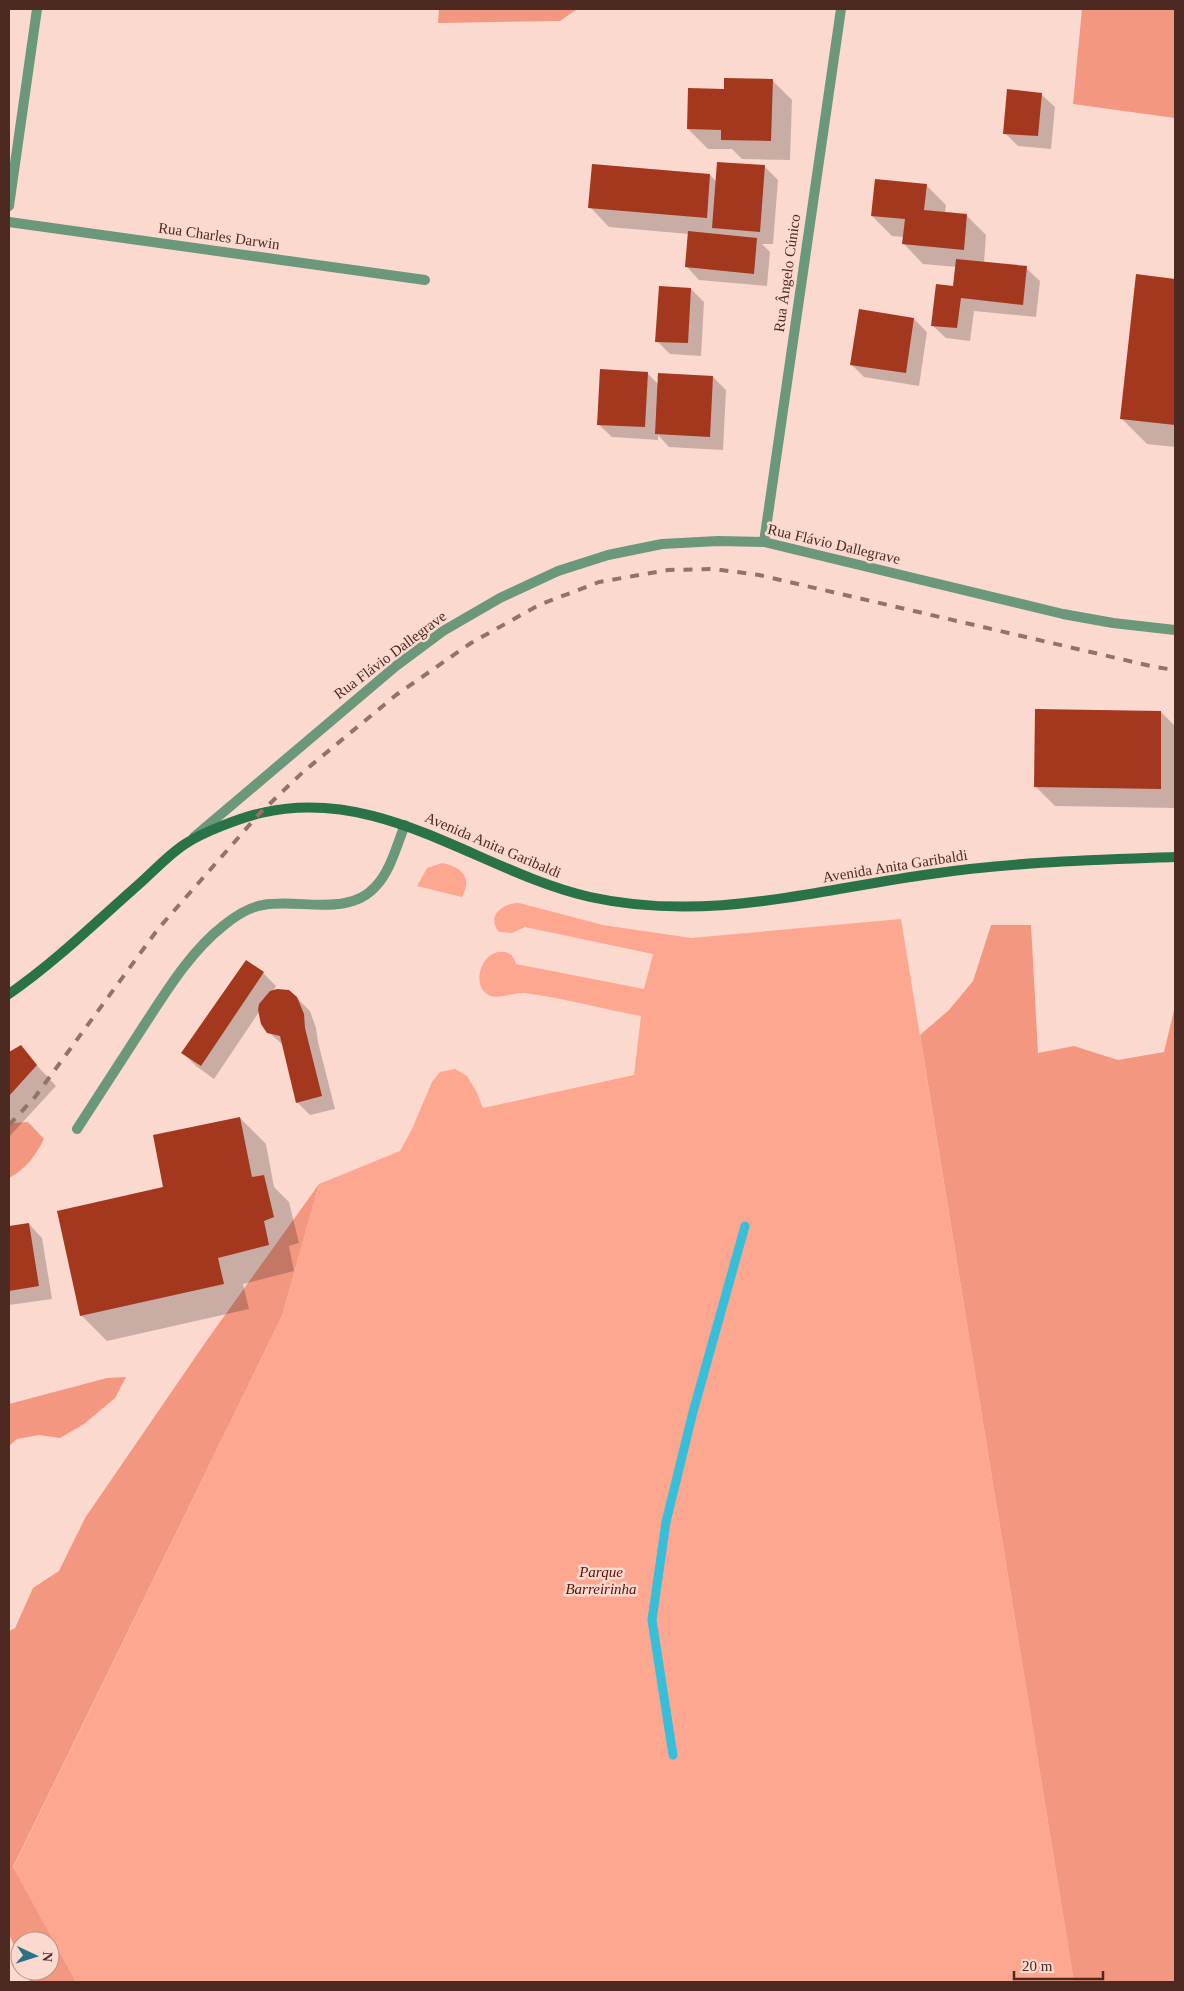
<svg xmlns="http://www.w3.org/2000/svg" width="1184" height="1991" font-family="'Times New Roman',serif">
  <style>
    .green { fill: #fda791 }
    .forest { fill: #f49780 }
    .shadow { fill: #0003 }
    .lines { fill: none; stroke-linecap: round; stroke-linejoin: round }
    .stream { stroke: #38bed9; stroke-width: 9 }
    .building { fill: #a3381e }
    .street { stroke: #6b977a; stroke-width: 10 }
    .secondary { stroke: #2a7348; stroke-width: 10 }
    .rail { stroke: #957269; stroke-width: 4; stroke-dasharray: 9 9; stroke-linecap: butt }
    .labels { text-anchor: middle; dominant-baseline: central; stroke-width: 5; stroke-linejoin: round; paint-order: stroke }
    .street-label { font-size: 15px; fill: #4c2a22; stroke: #fcd9cf }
    .park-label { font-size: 15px; font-style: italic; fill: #571000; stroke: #fcd9cf }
  </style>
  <rect width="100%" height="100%" fill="#fcd9cf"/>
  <!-- green -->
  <path class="green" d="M 442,863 C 461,867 473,876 462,897 L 417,886 L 427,868 Z
    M 519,903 L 603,925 L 691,938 L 901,919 L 1074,1982 L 76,1982 L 13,1868 L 282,1316 L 319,1184 L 400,1151 L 412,1129 L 432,1082 L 440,1072 L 455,1069 L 467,1076 L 477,1093 L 483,1108 L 634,1075 L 641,1016 C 603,1009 564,998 525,993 C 514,992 502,999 491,996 C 469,989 481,948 504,952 C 511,953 514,957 516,964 L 644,989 L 653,954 L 525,927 L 512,933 L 499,932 C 486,916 502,903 519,903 Z"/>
  <!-- forest -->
  <path class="forest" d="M 439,9 L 577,9 L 560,21 L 438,23 Z
    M 1082,9 L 1175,9 L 1175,118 L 1073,104 Z
    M 991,925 L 1031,925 L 1038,1053 L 1074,1046 L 1118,1060 L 1164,1052 L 1175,1006 L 1175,1982 L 1074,1982 L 920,1035 L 949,1010 L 973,981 Z
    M 28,1122 L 44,1139 C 35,1156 27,1168 9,1178 L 9,1123 Z
    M 319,1184 L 282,1316 L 13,1867 L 76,1982 L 30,1982 L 25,1971 L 50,1971 L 50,1941 L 20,1941 L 20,1960 L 9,1934 L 9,1631 L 15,1628 L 33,1588 L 59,1571 L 85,1518 L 205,1343 Z
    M 126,1377 L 115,1398 L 84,1424 L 60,1438 L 39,1435 L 17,1439 L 9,1446 L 9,1404 L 107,1378 Z"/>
  <!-- shadow -->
  <path class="shadow" d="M 772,80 L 792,100 L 790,160 L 742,159 L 732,149 L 708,149 L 688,129 L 725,91 Z
    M 1041,94 L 1055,107 L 1051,149 L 1018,146 L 1005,133 Z
    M 764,166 L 778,180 L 773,244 L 762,244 L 770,252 L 767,286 L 699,280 L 686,266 L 689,234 L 609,227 L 590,207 L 710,175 L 717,182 Z
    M 926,185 L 946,205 L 945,213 L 966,215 L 986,235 L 984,263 L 1026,268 L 1040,281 L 1036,317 L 974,311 L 970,341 L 946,338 L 932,325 L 954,288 L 957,267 L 923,264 L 904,244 L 904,237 L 892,236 L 872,216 Z
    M 1137,276 L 1175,280 L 1175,447 L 1147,444 L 1121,418 Z
    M 691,289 L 704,302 L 701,356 L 670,354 L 657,341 Z
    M 914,319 L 927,332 L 919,386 L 864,377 L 851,364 Z
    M 648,374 L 659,385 L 713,377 L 726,390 L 723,450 L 669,447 L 658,435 L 658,440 L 612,437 L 598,424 Z
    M 1161,712 L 1175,726 L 1175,808 L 1055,806 L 1035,786 Z
    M 263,973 L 276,986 L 273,991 L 297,998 L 310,1011 L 316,1028 L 318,1042 L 335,1109 L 310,1115 L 297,1102 L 284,1046 L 264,1028 L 259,1012 L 214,1079 L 196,1066 L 183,1053 Z
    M 20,1047 L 56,1086 L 9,1137 L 9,1053 Z
    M 240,1118 L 266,1144 L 274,1187 L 289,1202 L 299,1243 L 289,1246 L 294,1271 L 243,1284 L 249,1309 L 107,1341 L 81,1315 L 165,1188 Z
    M 29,1224 L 42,1238 L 52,1299 L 9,1305 L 9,1227 Z"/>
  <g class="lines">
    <!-- stream -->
    <path class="stream" d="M 673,1755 L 652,1620 L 666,1522 L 693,1412 L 745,1226"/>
  </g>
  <!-- building -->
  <path class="building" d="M 724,78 L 773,79 L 771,141 L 721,140 L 721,130 L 687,129 L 688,88 L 724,89 Z
    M 1007,89 L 1042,93 L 1038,136 L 1003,134 Z
    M 717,162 L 765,165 L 760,232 L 712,228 Z
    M 592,164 L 710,174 L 707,218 L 588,208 Z
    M 875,179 L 927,184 L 924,210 L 967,214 L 964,250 L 902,244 L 905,219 L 871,216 Z
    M 688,231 L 757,238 L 754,274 L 685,267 Z
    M 956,259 L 1027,266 L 1023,305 L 961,298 L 957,328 L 931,326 L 936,284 L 953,286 Z
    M 1136,274 L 1175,279 L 1175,425 L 1120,419 Z
    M 659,286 L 691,288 L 688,343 L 655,342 Z
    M 859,309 L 914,318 L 906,373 L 850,365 Z
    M 600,369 L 648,372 L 645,427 L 597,425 Z
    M 658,373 L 713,376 L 710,437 L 655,434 Z
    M 1035,709 L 1161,711 L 1161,789 L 1034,787 Z
    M 246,960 L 264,972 L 201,1066 L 181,1053 Z
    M 277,989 L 289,990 L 297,997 L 304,1014 L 305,1028 L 322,1096 L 296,1103 L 280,1036 L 267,1033 L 261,1024 L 258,1010 L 259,1004 L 270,991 Z
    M 21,1045 L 37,1065 L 9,1096 L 9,1052 Z
    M 240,1117 L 252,1177 L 264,1175 L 274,1217 L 264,1221 L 269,1245 L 218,1258 L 224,1284 L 80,1316 L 57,1211 L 163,1187 L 153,1135 Z
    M 29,1223 L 39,1286 L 9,1291 L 9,1226 Z"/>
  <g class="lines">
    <!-- street -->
    <path class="street" d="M 9,206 L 37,9
      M 9,222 L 425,280
      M 764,542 L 841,9
      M 194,837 L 396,666 L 443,631 L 500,598 L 558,571 L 608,555 L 662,544 L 718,541 L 764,542 L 1063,614 L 1113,623 L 1175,630
      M 77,1129 C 99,1095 121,1061 143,1027 C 166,992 190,952 223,926 C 234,917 249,907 263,905 C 299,898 348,918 376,886 C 391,870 397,844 405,825"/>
    <!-- secondary -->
    <path class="secondary" d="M 9,994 C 55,962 96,922 138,885 C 153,872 168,855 185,844 C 203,832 240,818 261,813 C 382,785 478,871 590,897 C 708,923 815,890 931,874 C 1012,862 1094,860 1175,857"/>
    <!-- rail -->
    <path class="rail" d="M 9,1125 L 35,1097 L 158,929 L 260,813 L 303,772 L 396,695 L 471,643 L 539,605 L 599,582 L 668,570 L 714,569 L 759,575 L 1155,667 L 1175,670"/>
  </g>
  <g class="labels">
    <!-- street labels -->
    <g class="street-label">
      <text transform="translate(219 236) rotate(8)">Rua Charles Darwin</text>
      <text transform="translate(787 273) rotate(-82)">Rua Ângelo Cúnico</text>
      <text transform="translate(834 544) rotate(13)">Rua Flávio Dallegrave</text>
      <text transform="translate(390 655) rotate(-37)">Rua Flávio Dallegrave</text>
      <text transform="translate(493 845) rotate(23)">Avenida Anita Garibaldi</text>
      <text transform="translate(895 866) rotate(-9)">Avenida Anita Garibaldi</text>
    </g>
    <!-- park labels -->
    <g class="park-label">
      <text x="601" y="1572">Parque<tspan x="601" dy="17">Barreirinha</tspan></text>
    </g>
  </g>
  <!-- border -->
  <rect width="1184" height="1991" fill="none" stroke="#4c2a22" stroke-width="20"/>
  <!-- north arrow -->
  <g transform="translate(35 1956) rotate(94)"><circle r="24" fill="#fcd9cf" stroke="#b6938a"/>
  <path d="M0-4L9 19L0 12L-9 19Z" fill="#2d7281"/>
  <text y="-8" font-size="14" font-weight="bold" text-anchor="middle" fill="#4c2a22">N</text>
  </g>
  <!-- scale -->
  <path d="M1014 1971v8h89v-8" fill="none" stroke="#4c2a22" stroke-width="2.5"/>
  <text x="1022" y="1971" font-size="15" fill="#4c2a22" stroke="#fcd9cf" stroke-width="4" paint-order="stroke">20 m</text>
</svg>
